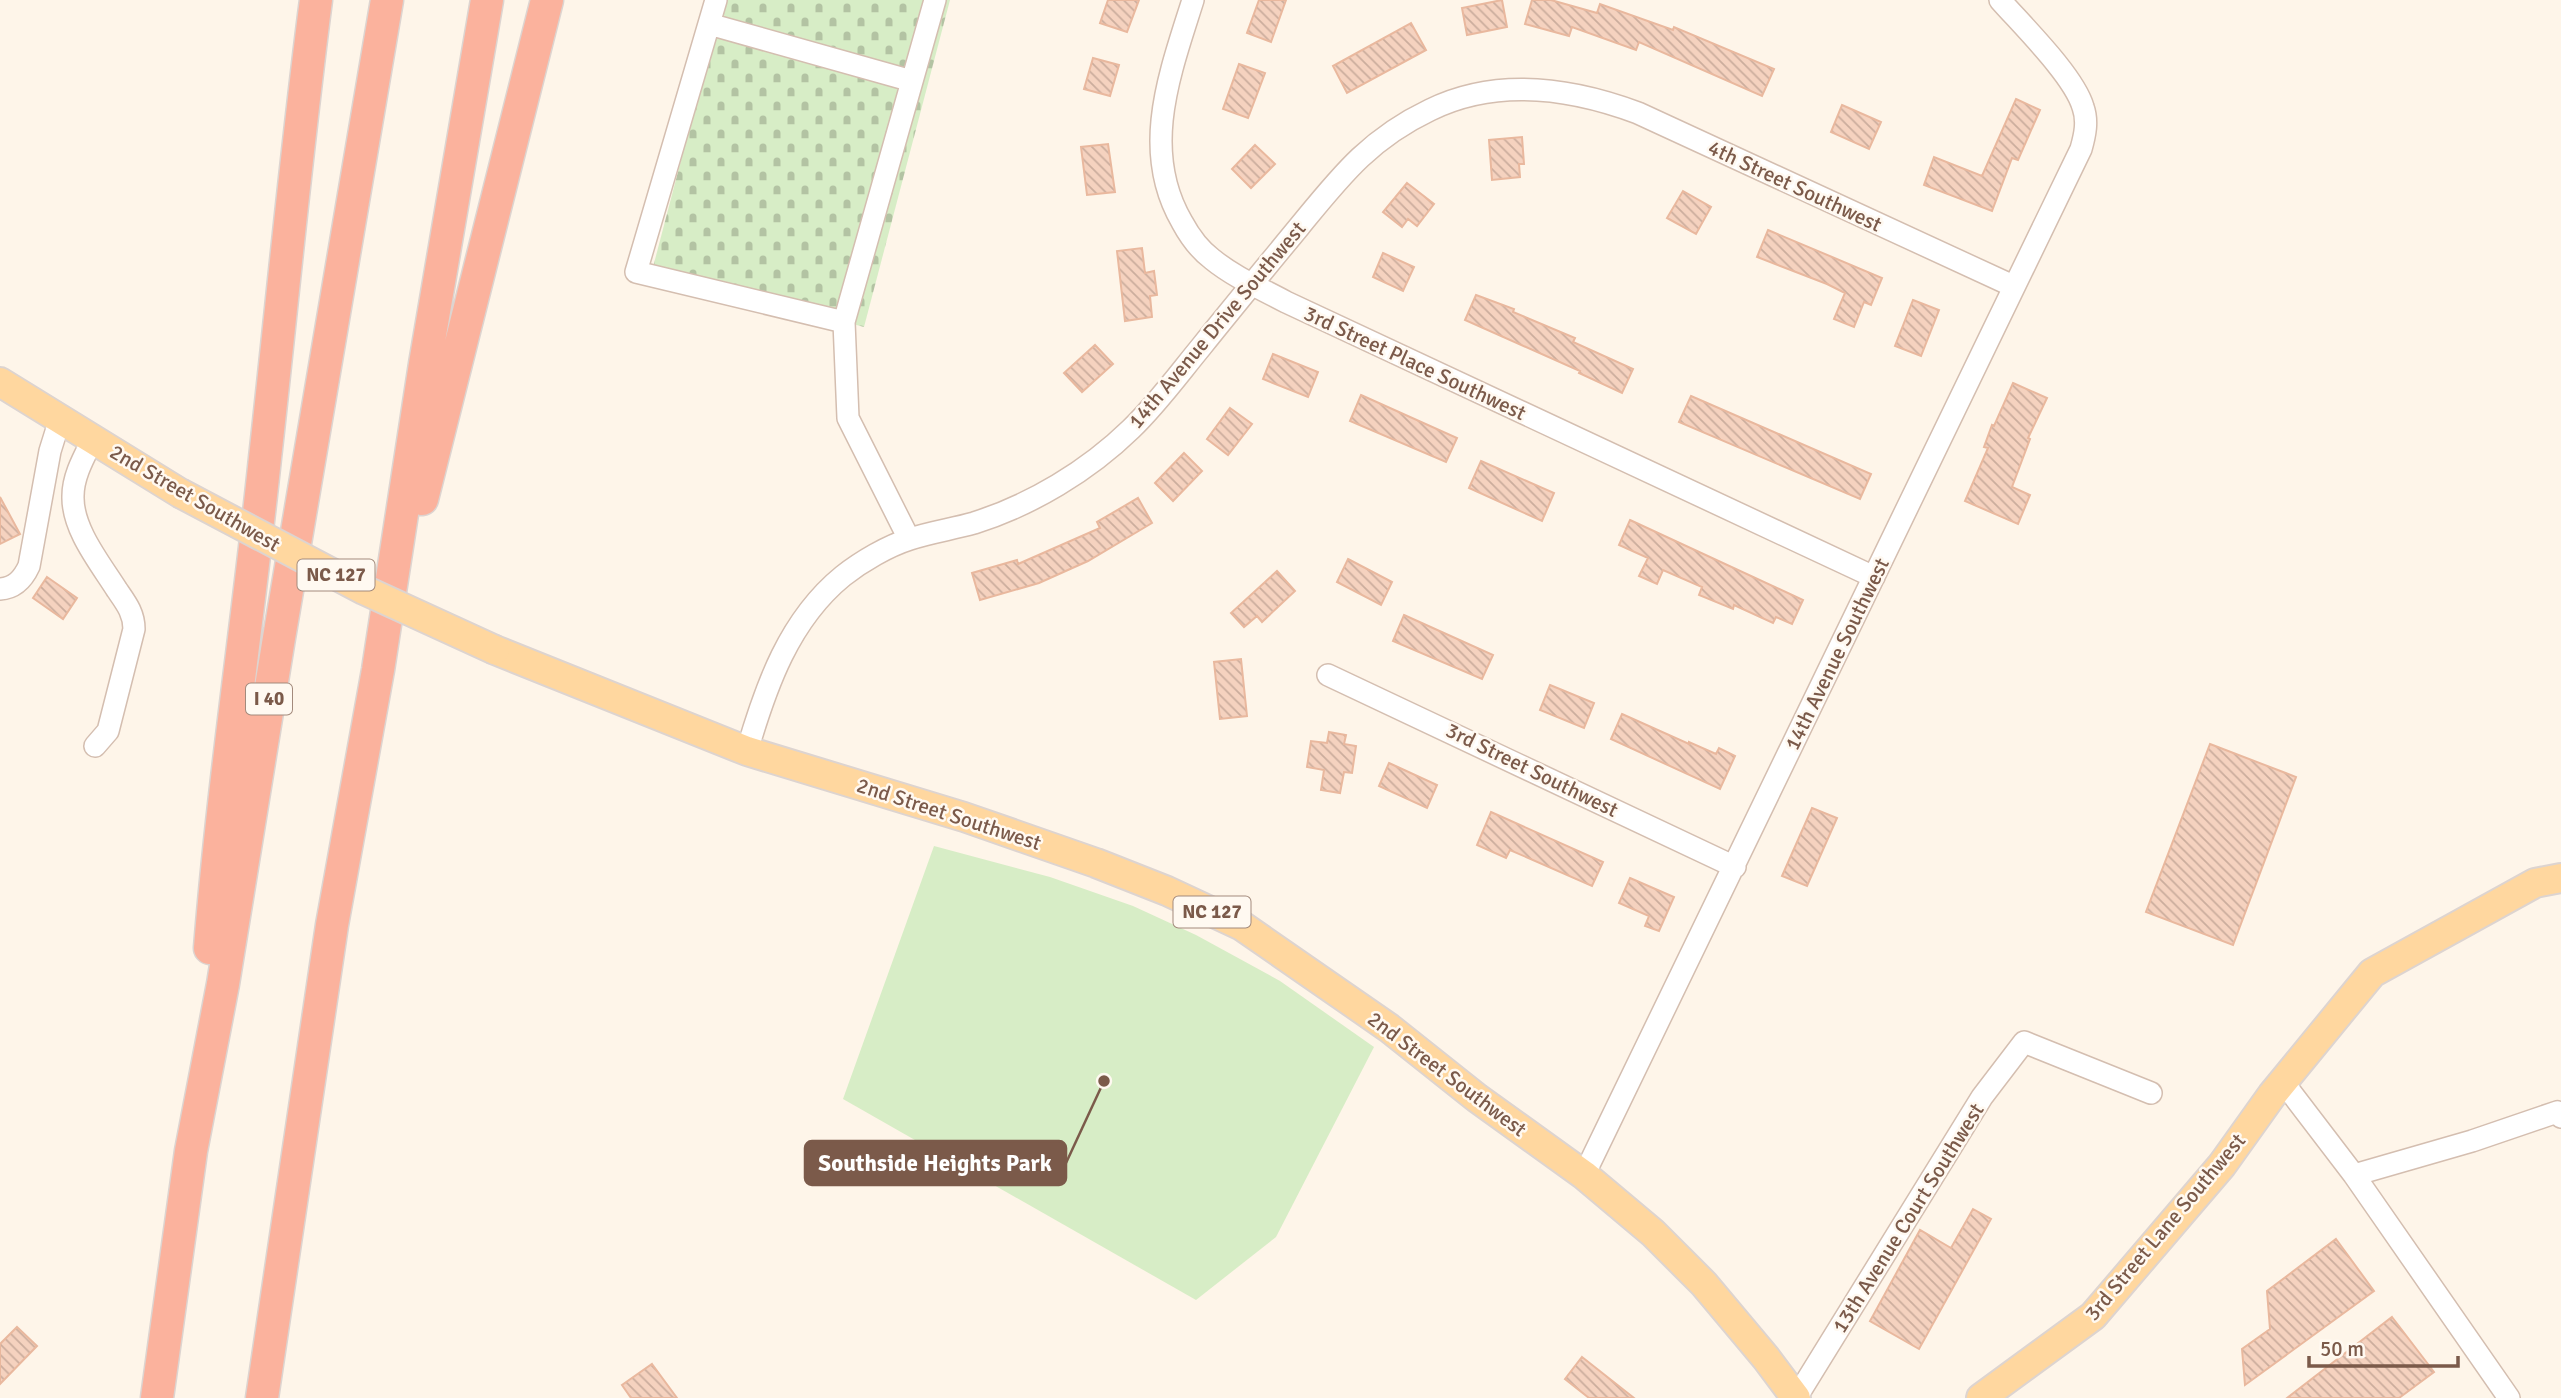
<svg xmlns="http://www.w3.org/2000/svg" width="2561" height="1398" font-family="Signika,sans-serif">
  <style>
    .cemetery { fill: url(#cemetery-stones) }
    .park { fill: #d7edc6 }
    .building { fill: url(#building-back-hatch); stroke: #e9b89e; stroke-width: 2 }
    .lines { fill: none; stroke-linecap: round; stroke-linejoin: round }
    .minor-casing { stroke: #d4beb0; stroke-width: 24 }
    .major-casing { stroke: #ddd4d0; stroke-width: 32 }
    .highway-casing { stroke: #ddd4d0; stroke-width: 35 }
    .minor { stroke: #fff; stroke-width: 21 }
    .major { stroke: #ffd79f; stroke-width: 28 }
    .highway { stroke: #fbb29d; stroke-width: 32 }
    .major-bridge-casing { stroke: #ddd4d0; stroke-width: 32; stroke-linecap: butt }
    .major-bridge { stroke: #ffd79f; stroke-width: 28 }
    .labels { text-anchor: middle; dominant-baseline: central; stroke-width: 5; stroke-linejoin: round; paint-order: stroke }
    .shield { fill: #fff9f1; stroke: #a38a7c; stroke-width: 2 }
    .shield-label { font-size: 19px; font-weight: bold; fill: #7b5a4a }
    .street-label { font-size: 21px; fill: #7b5a4a; stroke: #fff9f1 }
    .leader { fill: none; stroke: #7b5a4a; stroke-width: 2.5 }
    .callout-dot { fill: #7b5a4a; stroke: #fff9f1; stroke-width: 2.5 }
    .callout { fill: #7b5a4a; stroke: #7b5a4a; stroke-width: 2.5 }
    .callout-label { font-size: 23px; text-anchor: middle; font-weight: bold; fill: #fff }
  </style>
  <defs>
    <pattern id="cemetery-stones" width="16" height="16" patternUnits="userSpaceOnUse" patternTransform="scale(1.75)"><rect width="16" height="16" fill="#d7edc6"/><path d="M2 7V4a2 2 0 0 1 4 0v3zM10 15v-3a2 2 0 0 1 4 0v3z" fill="#b3c3a3"/></pattern>
    <pattern id="building-back-hatch" width="6" height="6" patternUnits="userSpaceOnUse" patternTransform="scale(1.75)"><rect width="6" height="6" fill="#f5d2bf"/><path d="M-1 5l2 2M0 0l6 6M5-1l2 2" fill="none" stroke="#cbad9d"/></pattern>
  </defs>
  <rect width="100%" height="100%" fill="#fef5e9"/>
  <!-- cemetery -->
  <path class="cemetery" d="M 723,0 L 950,0 L 864,327 L 652,271 Z"/>
  <!-- park -->
  <path class="park" d="M 934,846 L 1050,877 L 1133,906 L 1196,935 L 1280,981 L 1374,1047 L 1276,1237 L 1196,1300 L 843,1099 Z"/>
  <!-- building -->
  <path class="building" d="M 1108,0 L 1139,0 L 1127,32 L 1100,23 Z
    M 1259,0 L 1286,0 L 1271,42 L 1247,33 Z
    M 1502,0 L 1507,27 L 1467,35 L 1462,8 Z
    M 1532,0 L 1551,0 L 1597,13 L 1600,4 L 1673,30 L 1674,27 L 1774,69 L 1762,96 L 1639,42 L 1636,50 L 1572,27 L 1569,36 L 1525,24 Z
    M 1411,23 L 1426,50 L 1347,93 L 1333,66 Z
    M 1093,58 L 1119,65 L 1110,96 L 1084,89 Z
    M 1239,64 L 1265,73 L 1248,118 L 1223,109 Z
    M 2016,99 L 2040,110 L 2018,160 L 2012,158 L 1992,211 L 1924,185 L 1934,157 L 1982,176 Z
    M 1842,105 L 1881,122 L 1869,149 L 1831,132 Z
    M 1522,137 L 1524,164 L 1519,164 L 1520,177 L 1492,180 L 1489,140 Z
    M 1108,144 L 1115,192 L 1087,195 L 1081,147 Z
    M 1255,145 L 1275,164 L 1251,188 L 1232,169 Z
    M 1407,183 L 1434,204 L 1417,226 L 1408,219 L 1402,227 L 1383,212 Z
    M 1683,191 L 1711,207 L 1696,234 L 1667,218 Z
    M 1768,230 L 1882,278 L 1871,305 L 1864,302 L 1854,327 L 1834,319 L 1845,293 L 1827,284 L 1757,257 Z
    M 1142,248 L 1145,273 L 1154,271 L 1157,295 L 1150,296 L 1152,317 L 1125,321 L 1117,251 Z
    M 1383,253 L 1414,267 L 1403,291 L 1373,277 Z
    M 1476,295 L 1514,309 L 1513,312 L 1575,338 L 1573,342 L 1633,369 L 1622,393 L 1579,373 L 1580,371 L 1465,320 Z
    M 1913,300 L 1939,310 L 1921,356 L 1895,346 Z
    M 1095,345 L 1113,364 L 1082,392 L 1064,373 Z
    M 1273,354 L 1318,372 L 1308,397 L 1263,379 Z
    M 2013,383 L 2047,398 L 2028,438 L 2030,439 L 2012,487 L 2030,495 L 2018,524 L 1965,501 L 1988,448 L 1984,447 L 1992,425 L 1994,426 Z
    M 1361,395 L 1457,438 L 1446,462 L 1350,421 Z
    M 1691,396 L 1871,474 L 1860,499 L 1679,422 Z
    M 1230,408 L 1252,424 L 1228,455 L 1207,439 Z
    M 1184,453 L 1202,471 L 1173,501 L 1155,483 Z
    M 1481,461 L 1554,493 L 1542,521 L 1469,488 Z
    M 0,497 L 20,534 L 0,544 Z
    M 1138,498 L 1152,523 L 1088,561 L 1039,583 L 980,600 L 972,573 L 1017,560 L 1018,564 L 1100,528 L 1097,522 Z
    M 1630,520 L 1803,600 L 1792,624 L 1776,617 L 1773,623 L 1734,605 L 1733,609 L 1699,595 L 1702,587 L 1663,570 L 1657,584 L 1639,576 L 1648,558 L 1619,545 Z
    M 1348,559 L 1392,582 L 1381,605 L 1337,582 Z
    M 1277,571 L 1295,591 L 1262,622 L 1257,616 L 1244,627 L 1231,613 Z
    M 47,577 L 77,598 L 63,619 L 33,598 Z
    M 1404,615 L 1493,655 L 1482,679 L 1393,641 Z
    M 1241,659 L 1247,716 L 1220,719 L 1214,662 Z
    M 1550,685 L 1594,703 L 1584,728 L 1540,710 Z
    M 1622,714 L 1689,744 L 1689,742 L 1716,754 L 1719,748 L 1735,756 L 1720,789 L 1611,739 Z
    M 1329,732 L 1346,735 L 1344,744 L 1356,746 L 1352,773 L 1344,772 L 1340,793 L 1321,790 L 1324,770 L 1307,767 L 1311,741 L 1327,743 Z
    M 2210,744 L 2296,777 L 2233,945 L 2146,912 Z
    M 1389,763 L 1437,785 L 1427,808 L 1379,786 Z
    M 1812,808 L 1837,818 L 1807,886 L 1782,876 Z
    M 1491,812 L 1603,862 L 1592,886 L 1510,850 L 1506,858 L 1477,845 Z
    M 1630,878 L 1674,897 L 1659,931 L 1645,926 L 1649,916 L 1619,903 Z
    M 1973,1209 L 1991,1219 L 1919,1349 L 1870,1321 L 1920,1230 L 1951,1248 Z
    M 2336,1239 L 2374,1291 L 2245,1385 L 2242,1349 L 2270,1329 L 2267,1291 Z
    M 2392,1317 L 2434,1372 L 2399,1398 L 2287,1398 Z
    M 17,1327 L 37,1346 L 0,1384 L 0,1344 Z
    M 1582,1357 L 1634,1398 L 1589,1398 L 1565,1379 Z
    M 652,1364 L 677,1398 L 631,1398 L 622,1385 Z"/>
  <g class="lines">
    <defs>
      <path id="minor" d="M 716,0 L 636,272 L 844,322
        M 1193,0 C 1170,73 1140,150 1182,222 C 1189,235 1200,250 1212,259 C 1234,277 1262,289 1286,302 L 1874,577
        M 709,24 L 912,81
        M 93,439 C 84,457 73,476 73,496 C 72,529 100,563 117,590 C 126,603 134,613 134,629 L 108,731 L 95,746
        M 909,539 L 848,418 L 844,322 L 935,0
        M 0,589 C 15,588 23,579 29,566 L 50,451 L 60,419
        M 1328,675 L 1735,867
        M 747,751 C 766,686 789,620 843,576 C 862,561 888,546 910,539 C 931,532 953,529 974,523 C 1031,505 1088,471 1131,429 C 1157,404 1178,375 1201,347 C 1233,307 1266,267 1299,227 C 1340,177 1369,139 1430,110 C 1497,77 1571,88 1638,113 L 2013,286
        M 2283,1082 L 2354,1175 L 2509,1398
        M 1584,1175 L 2081,149 C 2085,135 2088,121 2083,107 C 2074,76 2023,26 2000,0
        M 2354,1175 L 2472,1141 L 2557,1112 L 2561,1117
        M 1796,1398 L 1982,1097 L 2024,1042 L 2151,1093"/>
      <path id="major" d="M 0,382 L 180,493
        M 495,650 L 747,751 L 964,817 L 1096,863 L 1167,891 L 1242,926 L 1389,1028 L 1477,1098 L 1584,1175 L 1653,1233 L 1704,1284 L 1766,1358 L 1796,1398
        M 1981,1398 L 2093,1316 L 2222,1165 L 2272,1095 L 2372,973 L 2535,883 L 2561,878"/>
      <path id="highway" d="M 422,499 L 547,0
        M 210,948 C 223,784 248,622 265,458 C 282,305 296,153 316,0
        M 157,1398 L 191,1151 L 223,984 L 279,638 L 387,0
        M 262,1398 L 332,925 L 378,670 L 425,364 L 487,0"/>
    </defs>
    <!-- minor casing -->
    <use href="#minor" class="minor-casing"/>
    <!-- major casing -->
    <use href="#major" class="major-casing"/>
    <!-- highway casing -->
    <use href="#highway" class="highway-casing"/>
    <!-- minor -->
    <use href="#minor" class="minor"/>
    <!-- major -->
    <use href="#major" class="major"/>
    <!-- highway -->
    <use href="#highway" class="highway"/>
    <defs>
      <path id="major-bridge" d="M 180,493 L 364,590 L 495,650"/>
    </defs>
    <!-- major-bridge casing -->
    <use href="#major-bridge" class="major-bridge-casing"/>
    <!-- major-bridge -->
    <use href="#major-bridge" class="major-bridge"/>
  </g>
  <g class="labels">
    <!-- shield labels -->
    <g class="shield">
      <rect x="297.5" y="559.5" width="77" height="31" rx="5"/>
      <rect x="246" y="683.5" width="46" height="31" rx="5"/>
      <rect x="1173.5" y="896.5" width="77" height="31" rx="5"/>
    </g>
    <g class="shield-label">
      <text x="336" y="575">NC 127</text>
      <text x="269" y="699">I 40</text>
      <text x="1212" y="912">NC 127</text>
    </g>
    <!-- street labels -->
    <g class="street-label">
      <text transform="translate(1795 186) rotate(25)">4th Street Southwest</text>
      <text transform="translate(1217 325) rotate(-50)">14th Avenue Drive Southwest</text>
      <text transform="translate(1415 363) rotate(25)">3rd Street Place Southwest</text>
      <text transform="translate(195 498) rotate(30)">2nd Street Southwest</text>
      <text transform="translate(1837 654) rotate(-64)">14th Avenue Southwest</text>
      <text transform="translate(1532 770) rotate(26)">3rd Street Southwest</text>
      <text transform="translate(949 814) rotate(18)">2nd Street Southwest</text>
      <text transform="translate(1447 1074) rotate(37)">2nd Street Southwest</text>
      <text transform="translate(1908 1218) rotate(-58)">13th Avenue Court Southwest</text>
      <text transform="translate(2165 1227) rotate(-50)">3rd Street Lane Southwest</text>
    </g>
  </g>
  <!-- callouts -->
  <path class="leader" d="M1104 1081L1066 1163"/>
  <circle class="callout-dot" cx="1104" cy="1081" r="7"/>
  <rect class="callout" x="805" y="1141" width="261" height="44" rx="7"/>
  <g class="callout-label">
    <text x="935" y="1171">Southside Heights Park</text>
  </g>
  <!-- scale -->
  <path d="M2309 1356v10h149v-10" fill="none" stroke="#7b5a4a" stroke-width="3.5"/>
  <text x="2320" y="1356" font-size="21" fill="#7b5a4a" stroke="#fff9f1" stroke-width="5" paint-order="stroke">50 m</text>
</svg>
